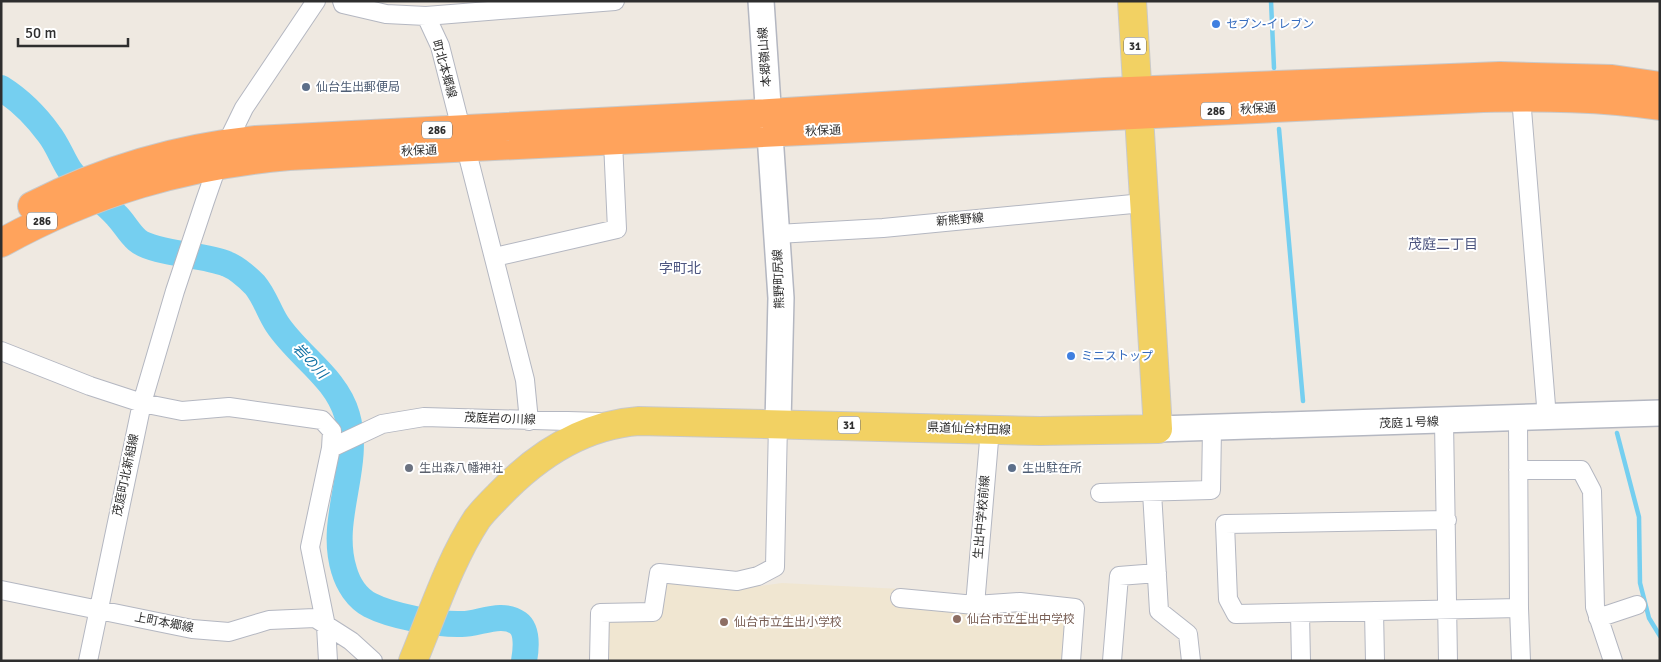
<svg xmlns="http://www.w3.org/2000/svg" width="1661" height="662" font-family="Signika,'Noto Sans JP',sans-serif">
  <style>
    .education { fill: #f0e6d1 }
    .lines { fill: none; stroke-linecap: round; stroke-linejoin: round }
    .stream { stroke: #75cff0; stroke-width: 4.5 }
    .river { stroke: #75cff0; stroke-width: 26 }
    .street-casing { stroke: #b4b7c1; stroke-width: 20 }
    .secondary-casing { stroke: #b4b7c1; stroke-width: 28 }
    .primary-casing { stroke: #c9c9c9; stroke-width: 30 }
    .highway-casing { stroke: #c9c9c9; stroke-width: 30 }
    .street { stroke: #fff; stroke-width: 18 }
    .secondary { stroke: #fff; stroke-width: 25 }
    .primary { stroke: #f2d163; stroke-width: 28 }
    .highway { stroke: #ffa35c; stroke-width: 28 }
    .shop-dot { fill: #3f7fe0; stroke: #fff; stroke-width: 2 }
    .service-dot { fill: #5c6f8a; stroke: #fff; stroke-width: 2 }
    .worship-dot { fill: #6b7280; stroke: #fff; stroke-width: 2 }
    .education-dot { fill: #8d6e63; stroke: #fff; stroke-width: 2 }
    .labels { text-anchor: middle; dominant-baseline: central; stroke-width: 4; stroke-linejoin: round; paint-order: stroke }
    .shield { fill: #fff; stroke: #6d6d6d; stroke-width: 1 }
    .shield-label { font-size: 11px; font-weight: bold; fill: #2e2e2e }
    .shop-label { font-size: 12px; fill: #366cbe; stroke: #fff; text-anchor: start }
    .street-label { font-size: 12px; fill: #2e2e2e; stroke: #fff }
    .service-label { font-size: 12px; fill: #4e5e75; stroke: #fff; text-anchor: start }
    .worship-label { font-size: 12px; fill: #5b616d; stroke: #fff; text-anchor: start }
    .education-label { font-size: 12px; fill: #785e54; stroke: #fff; text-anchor: start }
    .neighbourhood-label { font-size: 14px; fill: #4d5680; stroke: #fff }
    .water-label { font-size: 14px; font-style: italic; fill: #0d6fa3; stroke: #fff }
  </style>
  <rect width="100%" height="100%" fill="#efe9e1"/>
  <!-- education -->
  <path class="education" d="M 673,579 L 761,586 L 782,583 L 901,589 L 900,604 L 1017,613 L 1018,607 L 1069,611 L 1066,661 L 603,661 L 604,617 L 659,618 L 662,587 Z"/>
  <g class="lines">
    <!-- stream -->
    <path class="stream" d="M 1271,1 L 1274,68
      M 1279,129 L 1303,401
      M 1617,433 L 1639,517 L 1640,583 L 1649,618 L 1660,636"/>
    <!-- river -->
    <path class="river" d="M 1,88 C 20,100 36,116 49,134 C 57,144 62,158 69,169 C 81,187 102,199 117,216 C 124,223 129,233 137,240 C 153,254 204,254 227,264 C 237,268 247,277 255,285 C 265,297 269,312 277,324 C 298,356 336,377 347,415 C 362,466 328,519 344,570 C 348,584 357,598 370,605 C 391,616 438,625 462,624 C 479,624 502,611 518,623 C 528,630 526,650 524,661"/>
    <defs>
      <path id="street" d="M 342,1 L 343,4 L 386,14 L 426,16 L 440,46 L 525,380 L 529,421
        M 426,16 L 615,1
        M 1521,97 L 1547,418
        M 777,234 L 883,228 L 1143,203
        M 495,257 L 617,229 L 613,142
        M 1,351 L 90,386 L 142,403 L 182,411 L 229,407 L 322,420 L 332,431 L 331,448
        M 1518,419 L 1519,608 L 1521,661
        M 1444,422 L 1448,661
        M 1518,470 L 1581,470 L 1592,491 L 1595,607 L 1613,661
        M 1152,492 L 1159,611 L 1188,634 L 1191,661
        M 1100,493 L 1211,490 L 1212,428
        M 1447,520 L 1225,524 L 1228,599 L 1236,614 L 1519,608
        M 1,590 L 192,629 L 229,632 L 269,620 L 315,618 L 351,641 L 373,661
        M 900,598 L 975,605 L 1020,602 L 1075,608 L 1071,661
        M 975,605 L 990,429
        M 1374,611 L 1375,661
        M 1300,613 L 1301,661
        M 1598,618 L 1637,605
        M 88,661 L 142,403 L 175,291 L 205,201 L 221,155 L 244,108 L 316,1
        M 328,661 L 326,626 L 310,547 L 331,448 L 382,424 L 424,417 L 602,422
        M 599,661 L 600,613 L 653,612 L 659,573 L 737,581 L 758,576 L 775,567 L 778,423
        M 1112,661 L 1119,576 L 1157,573"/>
      <path id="secondary" d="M 761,1 L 781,298 L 778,423
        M 1158,429 L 1660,413"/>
      <path id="primary" d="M 413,661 C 433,613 449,562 477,519 C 483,511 491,503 498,496 C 536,456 582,425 639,421 L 1040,431 L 1158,429 L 1132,1"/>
      <path id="highway" d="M 32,206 C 101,171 179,148 256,140 L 770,113 L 1105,92 L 1500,76 L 1612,79 L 1660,86
        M 1,243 C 93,192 185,165 289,156 L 1483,98 C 1543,97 1601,97 1660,106"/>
    </defs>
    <!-- street casing -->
    <use href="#street" class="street-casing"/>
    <!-- secondary casing -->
    <use href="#secondary" class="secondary-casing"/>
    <!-- primary casing -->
    <use href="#primary" class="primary-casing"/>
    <!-- highway casing -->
    <use href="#highway" class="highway-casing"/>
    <!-- street -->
    <use href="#street" class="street"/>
    <!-- secondary -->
    <use href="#secondary" class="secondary"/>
    <!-- primary -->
    <use href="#primary" class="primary"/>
    <!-- highway -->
    <use href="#highway" class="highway"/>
  </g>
  <!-- markers -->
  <g class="shop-dot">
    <circle cx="1216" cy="24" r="5"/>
    <circle cx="1071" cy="356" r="5"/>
  </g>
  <g class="service-dot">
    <circle cx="306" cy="87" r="5"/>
    <circle cx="1012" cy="468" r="5"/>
  </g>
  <circle class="worship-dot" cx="409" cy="468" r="5"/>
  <g class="education-dot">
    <circle cx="957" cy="619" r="5"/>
    <circle cx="724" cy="622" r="5"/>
  </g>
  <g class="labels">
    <!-- shield labels -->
    <g class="shield">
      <rect x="1124" y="37.5" width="22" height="17" rx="4"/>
      <rect x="1201" y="102.5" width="30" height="17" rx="4"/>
      <rect x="422" y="121.5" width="30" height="17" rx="4"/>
      <rect x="27" y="212.5" width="30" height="17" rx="4"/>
      <rect x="838" y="416.5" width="22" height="17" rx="4"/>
    </g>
    <g class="shield-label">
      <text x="1135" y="46">31</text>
      <text x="1216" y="111">286</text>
      <text x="437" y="130">286</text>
      <text x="42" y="221">286</text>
      <text x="849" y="425">31</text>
    </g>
    <!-- shop labels -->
    <g class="shop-label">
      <text x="1226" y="24">セブン-イレブン</text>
      <text x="1081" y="356">ミニストップ</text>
    </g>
    <!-- street labels -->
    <g class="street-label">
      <text transform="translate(765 57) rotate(-94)">本郷嶺山線</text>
      <text transform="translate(444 69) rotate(74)">町北本郷線</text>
      <text transform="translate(1258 109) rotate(-3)">秋保通</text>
      <text transform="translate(823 131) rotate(-3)">秋保通</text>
      <text transform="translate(419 151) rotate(-3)">秋保通</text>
      <text transform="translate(960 220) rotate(-5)">新熊野線</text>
      <text transform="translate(779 279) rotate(-92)">熊野町尻線</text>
      <text transform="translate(500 419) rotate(2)">茂庭岩の川線</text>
      <text transform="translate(1409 423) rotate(-2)">茂庭１号線</text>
      <text transform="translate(969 429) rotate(2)">県道仙台村田線</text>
      <text transform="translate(126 475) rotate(-78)">茂庭町北新組線</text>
      <text transform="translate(982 517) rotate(-85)">生出中学校前線</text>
      <text transform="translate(164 623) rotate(11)">上町本郷線</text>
    </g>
    <!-- service labels -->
    <g class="service-label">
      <text x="316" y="87">仙台生出郵便局</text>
      <text x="1022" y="468">生出駐在所</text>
    </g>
    <!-- worship labels -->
    <g class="worship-label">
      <text x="419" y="468">生出森八幡神社</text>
    </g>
    <!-- education labels -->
    <g class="education-label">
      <text x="967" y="619">仙台市立生出中学校</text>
      <text x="734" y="622">仙台市立生出小学校</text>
    </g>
    <!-- neighbourhood labels -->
    <g class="neighbourhood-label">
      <text x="1443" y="244">茂庭二丁目</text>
      <text x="680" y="268">字町北</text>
    </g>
    <!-- water labels -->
    <g class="water-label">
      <text transform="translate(310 361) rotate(47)">岩の川</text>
    </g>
  </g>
  <!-- border -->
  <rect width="1661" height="662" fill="none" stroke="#2e2e2e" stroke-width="5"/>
  <!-- scale -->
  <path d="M18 38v8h110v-8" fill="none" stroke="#2e2e2e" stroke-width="2.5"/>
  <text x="25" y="38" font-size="15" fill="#2e2e2e" stroke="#ffffff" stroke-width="4" paint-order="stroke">50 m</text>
</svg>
